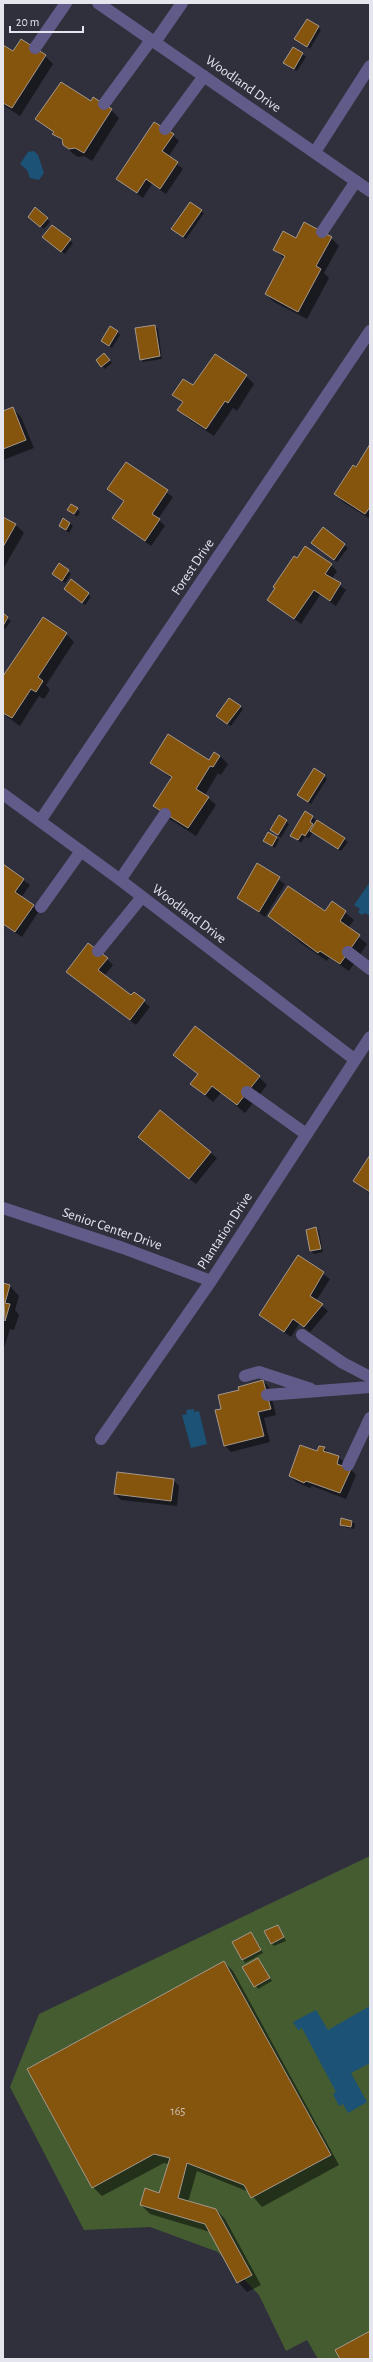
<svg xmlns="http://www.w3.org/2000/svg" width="373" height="2362" font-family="'Alegreya Sans',sans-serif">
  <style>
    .green { fill: #455c31 }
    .water { fill: #1b5275 }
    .shadow { fill: #0007 }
    .building { fill: #85540d; stroke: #a5988b }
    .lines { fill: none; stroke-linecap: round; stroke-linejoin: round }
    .minor { stroke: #615b89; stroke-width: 12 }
    .labels { text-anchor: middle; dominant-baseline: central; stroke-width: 3; stroke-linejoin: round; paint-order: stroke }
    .number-label { font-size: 12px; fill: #cdc1b6 }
    .street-label { font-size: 14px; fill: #e5e5ee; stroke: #30303d }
  </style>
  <rect width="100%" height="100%" fill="#30303d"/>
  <!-- green -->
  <path class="green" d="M 370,1856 L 370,2359 L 318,2359 L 307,2340 L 286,2351 L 259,2295 L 218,2252 L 150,2227 L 84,2230 L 10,2087 L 39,2014 Z"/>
  <!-- water -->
  <path class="water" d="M 34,151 L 38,155 L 44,173 L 39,180 L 30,178 L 27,170 L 20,164 L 28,152 Z
    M 370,882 L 370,916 L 365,913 L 362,915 L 358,912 L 360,909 L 354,905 Z
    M 194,1409 L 194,1412 L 199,1411 L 207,1444 L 191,1448 L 182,1415 L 187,1414 L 186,1410 Z
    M 370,2006 L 370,2063 L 351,2073 L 367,2102 L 348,2113 L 343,2104 L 339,2106 L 333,2094 L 336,2092 L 302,2028 L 298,2030 L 293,2022 L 316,2010 L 328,2030 Z"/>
  <!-- shadow -->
  <path class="shadow" d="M 307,20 L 321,30 L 310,49 L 296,39 Z
    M 3,46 L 14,53 L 45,56 L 53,64 L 20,116 L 3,105 Z
    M 294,48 L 306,57 L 297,71 L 285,63 Z
    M 91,103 L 111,110 L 119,118 L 92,161 L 84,156 L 78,157 L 72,153 L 54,133 L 37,118 Z
    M 173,135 L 179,141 L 168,157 L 183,169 L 166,194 L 152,184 L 143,198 L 118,179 Z
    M 201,211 L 204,213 L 186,239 L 172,229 Z
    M 32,219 L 47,219 L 50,222 L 44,229 Z
    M 53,226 L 73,243 L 65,254 L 46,240 Z
    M 331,238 L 339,246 L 324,273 L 329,278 L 307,319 L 274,302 L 266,294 L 285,259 L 274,250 L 296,239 Z
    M 155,326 L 158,329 L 162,359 L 143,362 L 141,359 Z
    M 117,332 L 120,335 L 112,348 L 106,344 Z
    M 215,355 L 246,376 L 254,384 L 237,411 L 233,408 L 214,436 L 187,418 L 179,410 L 183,404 L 173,395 L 194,387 Z
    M 107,357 L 112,363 L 105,369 L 97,360 Z
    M 13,409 L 21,417 L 34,448 L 3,460 L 3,412 Z
    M 370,446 L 370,519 L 343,502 L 335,494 Z
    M 126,463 L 173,497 L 158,519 L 165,526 L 151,546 L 113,518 L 124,502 L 109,489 Z
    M 77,509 L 80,512 L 77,517 L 69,510 Z
    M 3,518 L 16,525 L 24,533 L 3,569 Z
    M 70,523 L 73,526 L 69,533 L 60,526 Z
    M 323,529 L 348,548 L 337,562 L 315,546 Z
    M 59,565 L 71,574 L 65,583 L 56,577 Z
    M 331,565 L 337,571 L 332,579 L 346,590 L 336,606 L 320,595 L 301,624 L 268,600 Z
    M 71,581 L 91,597 L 85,605 L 68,591 Z
    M 3,615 L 11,621 L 5,629 L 3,628 Z
    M 66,634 L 74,642 L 46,685 L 50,690 L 44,699 L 39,696 L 20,726 L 3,714 L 3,678 Z
    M 240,706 L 243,709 L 231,726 L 221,719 Z
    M 220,756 L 228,764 L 221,775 L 218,773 L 205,795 L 216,805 L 196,836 L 162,814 L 154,806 L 172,779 L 151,763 L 209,762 Z
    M 324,776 L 327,779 L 311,804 L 298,795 Z
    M 306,813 L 316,820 L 310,829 L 317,821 L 348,842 L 341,851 L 313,832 L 309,838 L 305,837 L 301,843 L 292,835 Z
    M 286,821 L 289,824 L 281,838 L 271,830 Z
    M 276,837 L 279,840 L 275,848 L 264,840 Z
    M 3,865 L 30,885 L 21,898 L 39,911 L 22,937 L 3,925 Z
    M 258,865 L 285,884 L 265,917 L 238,898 Z
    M 332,902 L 354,920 L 348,928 L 367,944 L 349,971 L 329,958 L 327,961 L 302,944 L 269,915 L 325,913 Z
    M 107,959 L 113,965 L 104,976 L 131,996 L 134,993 L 150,1007 L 136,1025 L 68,972 Z
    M 174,1055 L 259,1077 L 267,1085 L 245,1113 L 221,1093 L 213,1102 L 192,1084 L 199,1075 Z
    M 161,1111 L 217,1158 L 196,1184 L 145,1143 Z
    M 370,1157 L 370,1194 L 354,1181 Z
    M 316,1228 L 319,1231 L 323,1252 L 314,1254 L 311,1251 Z
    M 299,1257 L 330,1279 L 316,1301 L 328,1311 L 310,1332 L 299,1324 L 291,1337 L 260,1315 Z
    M 3,1284 L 10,1286 L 19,1296 L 15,1310 L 19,1315 L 14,1330 L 10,1329 L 3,1351 Z
    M 263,1381 L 269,1387 L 276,1415 L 264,1418 L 270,1442 L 231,1452 L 225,1446 L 223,1409 L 240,1390 Z
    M 324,1448 L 330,1454 L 339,1457 L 356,1475 L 346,1499 L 312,1486 L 310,1488 L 296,1482 L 290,1476 Z
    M 173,1480 L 179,1486 L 177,1506 L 121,1500 L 115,1494 Z
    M 352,1521 L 355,1524 L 354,1529 L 344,1527 L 341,1524 Z
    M 278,1926 L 286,1941 L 274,1946 L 271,1943 Z
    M 251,1933 L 263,1953 L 245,1963 L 233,1943 Z
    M 258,1959 L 272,1981 L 258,1989 L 244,1967 Z
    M 224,1962 L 233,1971 L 339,2165 L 262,2207 L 249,2192 L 197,2171 L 188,2202 L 216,2209 L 225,2219 L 261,2285 L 247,2292 L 238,2282 L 210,2232 L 150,2214 L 141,2205 L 160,2194 L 169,2164 L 164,2163 L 102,2196 L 93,2187 Z"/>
  <!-- building -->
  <path class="building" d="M 307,19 L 319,26 L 307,47 L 294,39 Z
    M 21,39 L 46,55 L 12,108 L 3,103 L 3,45 L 13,51 Z
    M 293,47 L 303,53 L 294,69 L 283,63 Z
    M 61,82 L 91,101 L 93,97 L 112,109 L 84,153 L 75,148 L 69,149 L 63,145 L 62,139 L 52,134 L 54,132 L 35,119 Z
    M 154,122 L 174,134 L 162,151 L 178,162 L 160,189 L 146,179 L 137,193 L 116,179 Z
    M 190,202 L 202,210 L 183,237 L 171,229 Z
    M 35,207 L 48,218 L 40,227 L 28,217 Z
    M 304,222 L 332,237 L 316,266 L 321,269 L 298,312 L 265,294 L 285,256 L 273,250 L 283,231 L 296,238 Z
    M 52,225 L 71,239 L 61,252 L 42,237 Z
    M 155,325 L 160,356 L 140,360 L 135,328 Z
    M 110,326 L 118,331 L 109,346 L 101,341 Z
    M 104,353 L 110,360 L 101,367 L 96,360 Z
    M 215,354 L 247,375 L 228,403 L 225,401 L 206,429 L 177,410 L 183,402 L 172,395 L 183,379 L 193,385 Z
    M 13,407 L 26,440 L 3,449 L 3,411 Z
    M 370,444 L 370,507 L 365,514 L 334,494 L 353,465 L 356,467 Z
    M 126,462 L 168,490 L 152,514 L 160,519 L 145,541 L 112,518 L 124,501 L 107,489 Z
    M 71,504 L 78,508 L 74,514 L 67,510 Z
    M 3,517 L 16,524 L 3,547 Z
    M 63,518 L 70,523 L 66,530 L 59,526 Z
    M 323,527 L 345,544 L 334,560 L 311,543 Z
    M 305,546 L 332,564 L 325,574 L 341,583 L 330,601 L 314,590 L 294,619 L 267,600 L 275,588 L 273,587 L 294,556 L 297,558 Z
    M 59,563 L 69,570 L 62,581 L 52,574 Z
    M 71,579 L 89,593 L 82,603 L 64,589 Z
    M 3,613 L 8,617 L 3,626 Z
    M 43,617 L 67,633 L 38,677 L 43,681 L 36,692 L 31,689 L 12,718 L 3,713 L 3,676 Z
    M 229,698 L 241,706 L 227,724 L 216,716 Z
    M 168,734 L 209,760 L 214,752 L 220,756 L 213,767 L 210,766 L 196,789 L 209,797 L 188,828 L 153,806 L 172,777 L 150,763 Z
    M 314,768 L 325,775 L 308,802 L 297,795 Z
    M 305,811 L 313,816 L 310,822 L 313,824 L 305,836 L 302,834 L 298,840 L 290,836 Z
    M 279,815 L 287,820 L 278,835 L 270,830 Z
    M 317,820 L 345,838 L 338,849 L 310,831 Z
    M 268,832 L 277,837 L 272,846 L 263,841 Z
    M 257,863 L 280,877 L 259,912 L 237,898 Z
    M 3,864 L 24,879 L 15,892 L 34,905 L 15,932 L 3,924 Z
    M 288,886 L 325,911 L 332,901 L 346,911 L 340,921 L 360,935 L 340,964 L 320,951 L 318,953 L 268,916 Z
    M 88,943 L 108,958 L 98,970 L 131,995 L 134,992 L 145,1000 L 130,1020 L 66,972 Z
    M 195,1026 L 260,1076 L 237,1105 L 212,1086 L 205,1095 L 190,1084 L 198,1074 L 173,1055 Z
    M 160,1110 L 211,1152 L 189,1179 L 138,1137 Z
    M 370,1155 L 370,1192 L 353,1181 Z
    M 316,1227 L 321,1249 L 310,1251 L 306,1230 Z
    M 298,1255 L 324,1272 L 310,1296 L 323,1304 L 304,1327 L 293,1319 L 284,1332 L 259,1315 Z
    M 3,1283 L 10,1285 L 5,1303 L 10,1304 L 5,1321 Z
    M 263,1380 L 271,1409 L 258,1412 L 264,1436 L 224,1446 L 215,1410 L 221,1409 L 218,1395 L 239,1390 L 238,1387 Z
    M 300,1445 L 317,1451 L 319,1446 L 325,1447 L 323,1451 L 339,1456 L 337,1464 L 351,1469 L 340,1493 L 306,1481 L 304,1483 L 289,1476 Z
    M 117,1472 L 174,1479 L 171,1501 L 114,1494 Z
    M 341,1518 L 352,1521 L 351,1527 L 340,1525 Z
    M 278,1925 L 284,1937 L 271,1944 L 264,1931 Z
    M 251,1932 L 261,1950 L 242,1960 L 232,1942 Z
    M 258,1958 L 270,1978 L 254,1987 L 242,1967 Z
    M 224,1961 L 331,2155 L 251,2198 L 244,2185 L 187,2163 L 178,2198 L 216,2209 L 252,2275 L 237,2283 L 205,2224 L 140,2205 L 145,2188 L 159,2193 L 170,2158 L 154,2154 L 92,2188 L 27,2069 Z
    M 370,2331 L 370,2359 L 340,2359 L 335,2350 Z"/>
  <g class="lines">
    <!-- minor -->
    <path class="minor" d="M 98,3 L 370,191
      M 155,42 L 182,3
      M 35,48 L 66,3
      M 104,104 L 151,40
      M 165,129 L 204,76
      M 315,152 L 370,66
      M 322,232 L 356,181
      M 3,794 L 119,879 L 354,1059
      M 40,821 L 370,331
      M 120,880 L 165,814
      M 41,907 L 81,851
      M 98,951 L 142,897
      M 348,952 L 370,969
      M 247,1092 L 306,1134
      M 3,1208 L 123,1248 L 211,1281
      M 302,1335 L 343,1363 L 370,1377
      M 245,1376 L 259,1372 L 311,1389
      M 267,1395 L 370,1387
      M 101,1439 L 211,1281 L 370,1037
      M 348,1465 L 370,1418"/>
  </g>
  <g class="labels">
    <!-- number labels -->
    <g class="number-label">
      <text x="178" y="2111">165</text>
    </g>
    <!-- street labels -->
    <g class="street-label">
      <text transform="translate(243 84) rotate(35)">Woodland Drive</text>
      <text transform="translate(193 567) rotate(-56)">Forest Drive</text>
      <text transform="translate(189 914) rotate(37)">Woodland Drive</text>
      <text transform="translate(112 1229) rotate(19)">Senior Center Drive</text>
      <text transform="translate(225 1231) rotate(-57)">Plantation Drive</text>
    </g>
  </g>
  <!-- border -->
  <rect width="373" height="2362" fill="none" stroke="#e5e5ee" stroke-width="8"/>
  <!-- scale -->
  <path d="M10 26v6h73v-6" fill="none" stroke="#e5e5ee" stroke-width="2"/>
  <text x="16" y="26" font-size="12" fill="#e5e5ee" stroke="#30303d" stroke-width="3" paint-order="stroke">20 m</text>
</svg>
